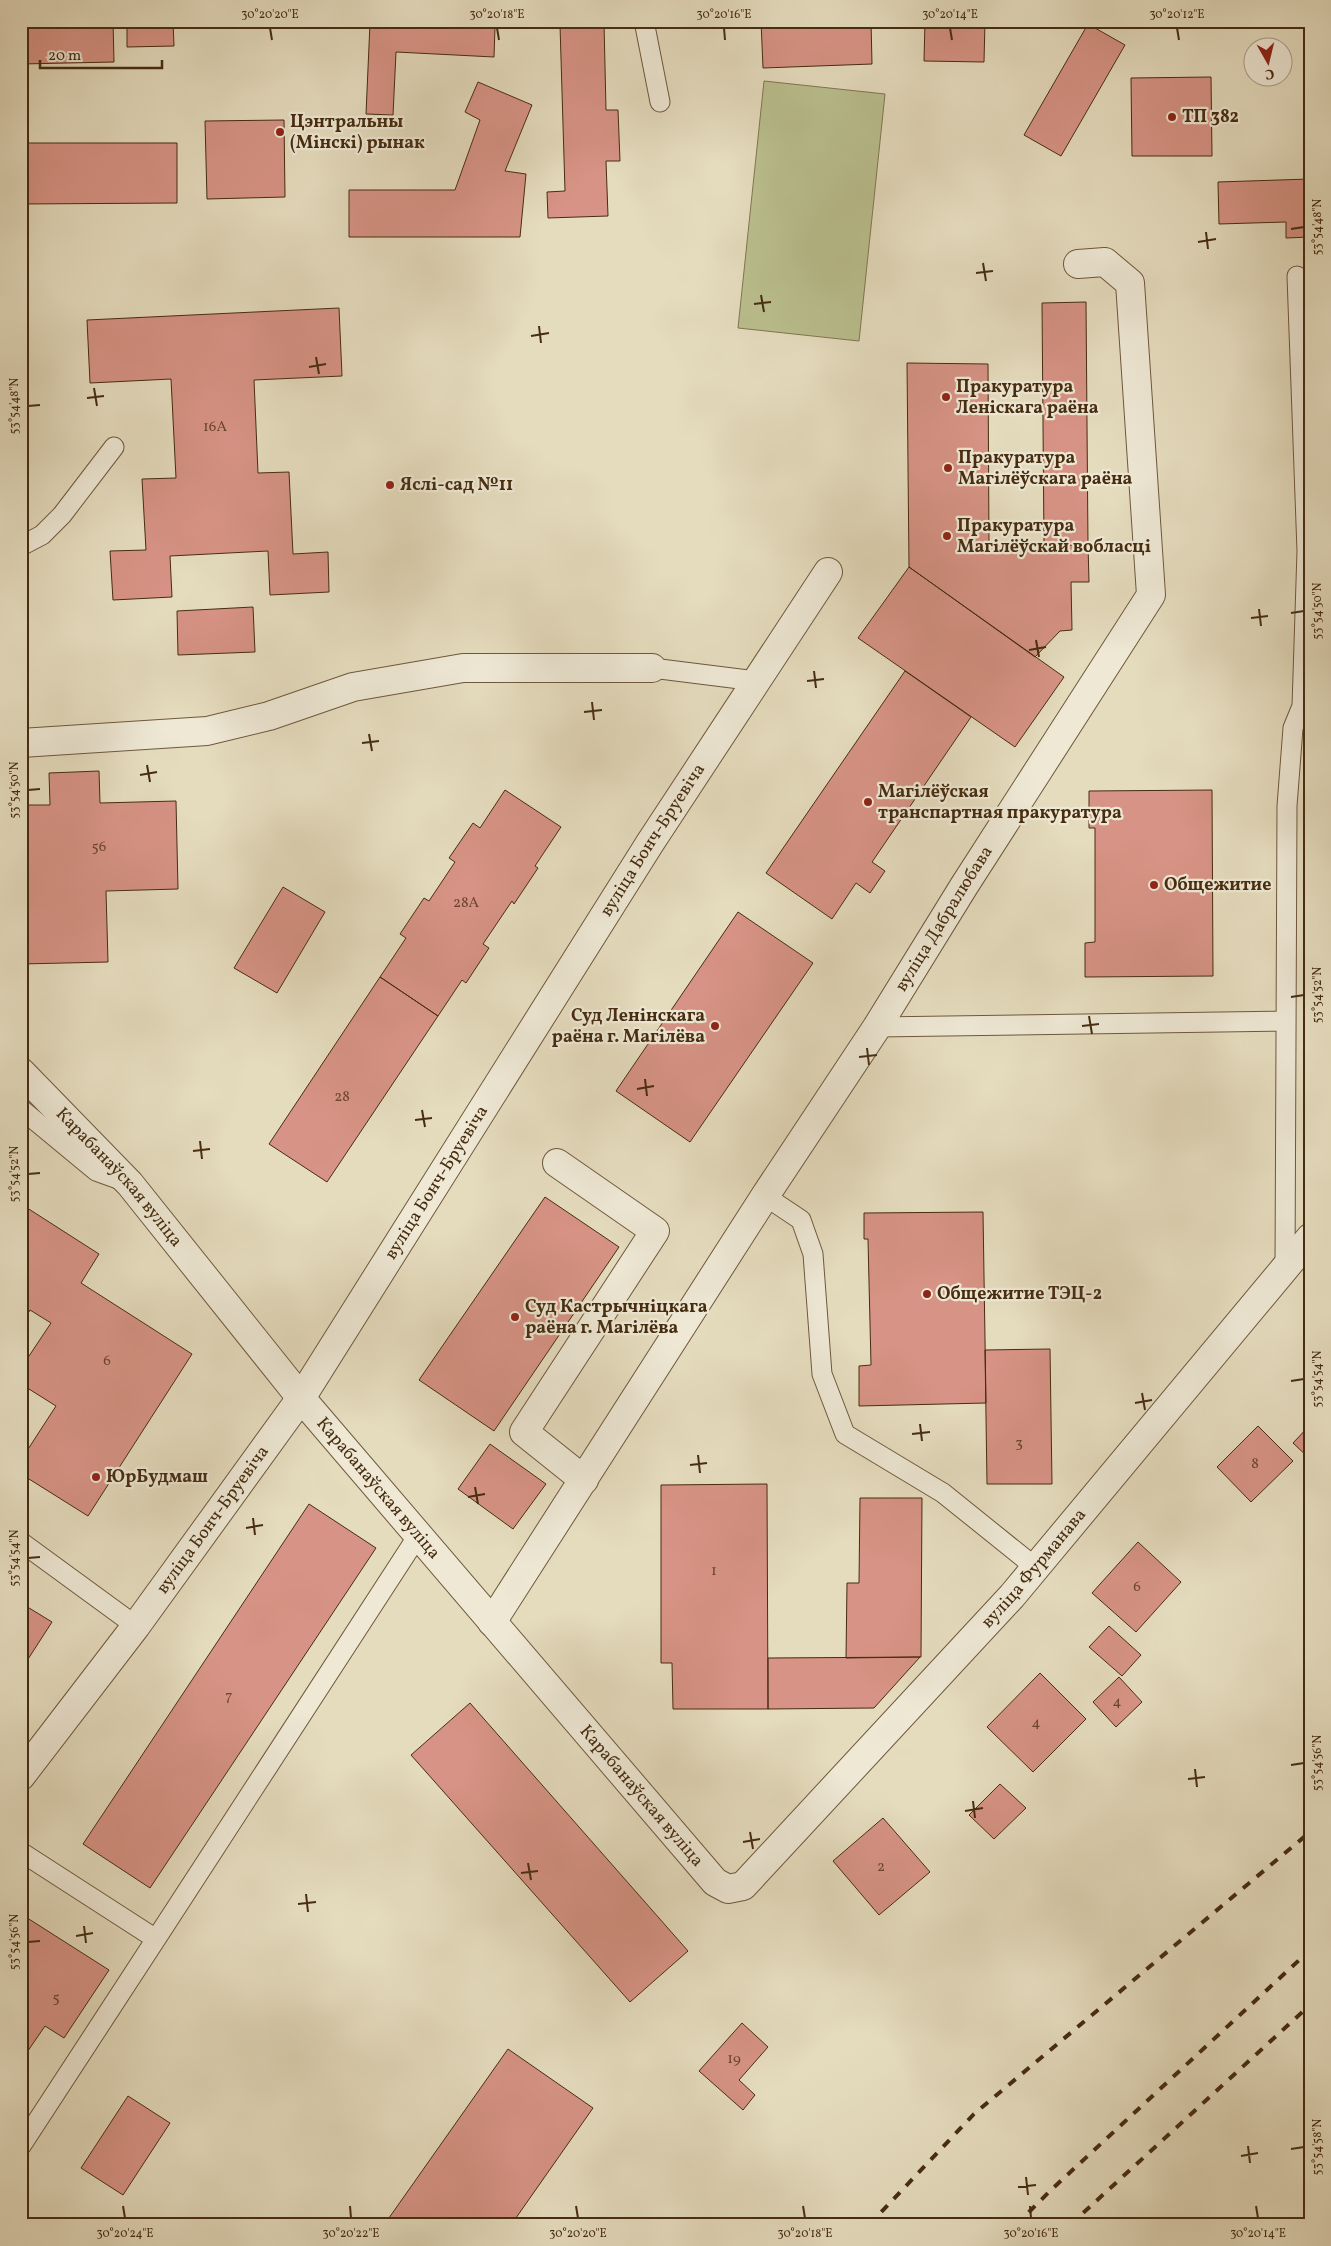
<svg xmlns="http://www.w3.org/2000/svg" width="1331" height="2246" font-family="Vollkorn,serif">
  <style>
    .green { fill: #babf8e; stroke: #80764f }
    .building { fill: #d79385; stroke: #462c10 }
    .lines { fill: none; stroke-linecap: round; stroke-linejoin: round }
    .lane-casing { stroke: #6e583c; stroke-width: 21 }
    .street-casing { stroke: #6e583c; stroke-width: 30 }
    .lane { stroke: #eee8d5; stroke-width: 19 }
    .street { stroke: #eee8d5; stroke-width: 28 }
    .rail { stroke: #462c10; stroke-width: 4; stroke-dasharray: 9 9; stroke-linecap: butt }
    .ticks { fill: none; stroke: #462c10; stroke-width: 2 }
    .poi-dot { fill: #8f2418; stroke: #eee8d5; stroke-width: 2 }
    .labels { text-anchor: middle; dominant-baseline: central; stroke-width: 4.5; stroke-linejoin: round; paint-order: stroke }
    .number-label { font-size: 15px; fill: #6a462d }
    .poi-label { font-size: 18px; font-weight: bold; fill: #462c10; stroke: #eee8d5; text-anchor: start }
    .street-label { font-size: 18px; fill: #462c10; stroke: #eee8d5 }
    .neatline { fill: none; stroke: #462c10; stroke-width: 2 }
    .ticks-label { font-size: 12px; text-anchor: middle; fill: #462c10 }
  </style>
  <rect width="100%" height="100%" fill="#e5dcbe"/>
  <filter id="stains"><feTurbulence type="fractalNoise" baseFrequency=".004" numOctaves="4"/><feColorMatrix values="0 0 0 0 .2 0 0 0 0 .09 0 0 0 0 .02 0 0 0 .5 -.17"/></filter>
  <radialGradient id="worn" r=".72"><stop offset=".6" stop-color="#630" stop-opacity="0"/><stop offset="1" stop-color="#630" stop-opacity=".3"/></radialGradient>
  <!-- green -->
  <path class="green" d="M 764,81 L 885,94 L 859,341 L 738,328 Z"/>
  <!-- building -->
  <path class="building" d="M 21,21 L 113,21 L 114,62 L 21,64 Z
    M 127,21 L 173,21 L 174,46 L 127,47 Z
    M 761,21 L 871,21 L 872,64 L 763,68 Z
    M 925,21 L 985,21 L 984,62 L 924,61 Z
    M 370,23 L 495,27 L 494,57 L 396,52 L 393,115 L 366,114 Z
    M 604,23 L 606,110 L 618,110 L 620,161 L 606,161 L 608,216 L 548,218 L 547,192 L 565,191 L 560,25 Z
    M 1088,24 L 1125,45 L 1061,156 L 1024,135 Z
    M 1211,77 L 1212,156 L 1132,156 L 1131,78 Z
    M 478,82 L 532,105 L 505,171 L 526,174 L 520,237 L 349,237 L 349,190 L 455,190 L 480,120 L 465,112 Z
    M 284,120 L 285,197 L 207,199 L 205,121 Z
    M 21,143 L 177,143 L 177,203 L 21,204 Z
    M 1310,179 L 1310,237 L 1286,238 L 1286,222 L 1219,224 L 1218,182 Z
    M 1086,302 L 1088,545 L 1044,545 L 1042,303 Z
    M 339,308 L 342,376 L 254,380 L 258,473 L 289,472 L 293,554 L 328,552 L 329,592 L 270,595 L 268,551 L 170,556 L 172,597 L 113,600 L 110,551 L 146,550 L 142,479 L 176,478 L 171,379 L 90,383 L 87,320 Z
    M 907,363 L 988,364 L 989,546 L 1088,545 L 1089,582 L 1071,582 L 1072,630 L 1060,631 L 1035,657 L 909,567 Z
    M 909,567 L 1064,677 L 1015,747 L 858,638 Z
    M 253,607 L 255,652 L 178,655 L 177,611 Z
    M 905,671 L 971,717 L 872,862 L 885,871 L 870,893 L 856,883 L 832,919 L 766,873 Z
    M 99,771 L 100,803 L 176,801 L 178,889 L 106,891 L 108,962 L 21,964 L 21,805 L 50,805 L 49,773 Z
    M 505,790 L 561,827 L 535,866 L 538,868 L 514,904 L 512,901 L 483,944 L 489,948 L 466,983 L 462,980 L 438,1016 L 380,977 L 406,938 L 400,934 L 424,898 L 429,901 L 455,862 L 449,858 L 473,823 L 480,828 Z
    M 1212,790 L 1213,976 L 1085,977 L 1085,943 L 1095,942 L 1095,828 L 1089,828 L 1089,791 Z
    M 283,887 L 325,912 L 277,993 L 234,968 Z
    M 738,912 L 813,963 L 690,1142 L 616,1091 Z
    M 380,977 L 438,1016 L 327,1182 L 269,1144 Z
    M 545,1197 L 619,1247 L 494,1431 L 419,1380 Z
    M 21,1204 L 99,1254 L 81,1283 L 192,1354 L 88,1516 L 21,1474 L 21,1460 L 56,1406 L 21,1384 L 21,1368 L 51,1323 L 30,1310 L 26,1317 L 21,1314 Z
    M 983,1212 L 986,1403 L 859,1406 L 859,1366 L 871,1365 L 868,1239 L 864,1239 L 864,1213 Z
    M 1050,1349 L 1052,1484 L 987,1484 L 985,1350 Z
    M 1310,1371 L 1310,1384 L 1303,1378 Z
    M 1310,1425 L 1310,1459 L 1293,1443 Z
    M 1258,1426 L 1293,1461 L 1251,1502 L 1217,1467 Z
    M 490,1444 L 546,1484 L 513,1529 L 458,1489 Z
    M 767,1484 L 768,1709 L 673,1709 L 672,1663 L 661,1663 L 661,1485 Z
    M 860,1498 L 922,1498 L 921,1657 L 846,1658 L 847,1583 L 859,1583 Z
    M 309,1504 L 376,1548 L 150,1888 L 83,1844 Z
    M 1138,1542 L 1181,1582 L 1136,1632 L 1092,1593 Z
    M 21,1603 L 52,1622 L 21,1670 Z
    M 1109,1626 L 1141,1655 L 1122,1676 L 1089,1647 Z
    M 920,1657 L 874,1708 L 768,1709 L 768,1658 Z
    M 1040,1673 L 1086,1719 L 1033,1772 L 987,1727 Z
    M 1119,1677 L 1142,1702 L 1116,1727 L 1093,1702 Z
    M 470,1703 L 688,1951 L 630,2002 L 411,1755 Z
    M 1000,1784 L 1026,1808 L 994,1839 L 969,1815 Z
    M 883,1818 L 930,1872 L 879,1915 L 833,1861 Z
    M 21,1914 L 109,1970 L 64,2038 L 45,2026 L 21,2061 Z
    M 742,2023 L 768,2047 L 739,2080 L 755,2095 L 743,2110 L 699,2071 Z
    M 508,2049 L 593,2108 L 511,2225 L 384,2225 Z
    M 128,2096 L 170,2123 L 123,2195 L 81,2168 Z"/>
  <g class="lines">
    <defs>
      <path id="lane" d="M 644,21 L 660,102
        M 21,546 L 42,535 L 62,515 L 114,447
        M 652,668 L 756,681
        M 877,1027 L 1286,1021
        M 21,1109 L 96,1171 L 121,1180
        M 765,1196 L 801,1220 L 813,1254 L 822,1374 L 845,1434 L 943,1493 L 1035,1567
        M 1285,1269 L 1287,806 L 1293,728 L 1302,706 L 1307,551 L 1297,276
        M 21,1542 L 136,1626
        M 21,1852 L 156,1939 L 419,1534
        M 21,2146 L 156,1939"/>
      <g id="street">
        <path d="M 21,743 L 207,731 L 269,716 L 353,687 L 463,668 L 652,668"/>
        <path id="s1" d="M 21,1072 L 130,1184 L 301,1398 L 715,1882 L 728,1889 L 743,1886 L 1012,1596 L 1310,1238"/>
        <path d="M 557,1163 L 655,1231 L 524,1432 L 584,1480"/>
        <path id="s2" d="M 492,1622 L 765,1196 L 877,1027 L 964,886 L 1151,595 L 1130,283 L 1105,262 L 1078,264"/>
        <path id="s3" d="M 21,1776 L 136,1626 L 301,1398 L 650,843 L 828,572"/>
      </g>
    </defs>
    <!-- lane casing -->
    <use href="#lane" class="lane-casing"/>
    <!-- street casing -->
    <use href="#street" class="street-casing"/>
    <!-- lane -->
    <use href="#lane" class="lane"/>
    <!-- street -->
    <use href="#street" class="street"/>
    <!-- rail -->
    <path class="rail" d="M 869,2225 L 974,2114 L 1310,1832
      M 1016,2225 L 1051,2190 L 1310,1950
      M 1070,2225 L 1310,2005"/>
  </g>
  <!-- ticks -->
  <path class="ticks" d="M 270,28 L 272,40M 497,28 L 499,40M 724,28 L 725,40M 950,28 L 952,40M 1177,28 L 1179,40M 1291,229 L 1304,227M 1206,232 L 1208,249M 1198,242 L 1216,239M 983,263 L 986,281M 976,273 L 993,271M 761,295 L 764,312M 754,304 L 771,302M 539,326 L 541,343M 531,336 L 549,333M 316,357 L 319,374M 309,367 L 326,364M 94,388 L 97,406M 87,398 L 104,396M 28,406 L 40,405M 1259,609 L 1261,626M 1291,613 L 1304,611M 1251,618 L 1268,616M 1036,640 L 1039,657M 1029,650 L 1046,647M 814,671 L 816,688M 807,681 L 824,679M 592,702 L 594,720M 584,712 L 602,710M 369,734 L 372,751M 362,743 L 379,741M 147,765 L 150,782M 140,775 L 157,772M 28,790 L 40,789M 1291,997 L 1304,995M 1089,1016 L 1092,1034M 1082,1026 L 1099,1024M 867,1048 L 869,1065M 859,1057 L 877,1055M 645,1079 L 647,1096M 637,1089 L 654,1086M 422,1110 L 425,1127M 415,1120 L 432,1118M 200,1141 L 202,1159M 193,1151 L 210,1149M 28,1174 L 40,1173M 1291,1381 L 1304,1379M 1142,1393 L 1145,1410M 1135,1403 L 1152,1400M 920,1424 L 922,1441M 912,1434 L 930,1432M 698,1455 L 700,1473M 690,1465 L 707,1463M 475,1487 L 478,1504M 468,1497 L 485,1494M 253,1518 L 255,1535M 246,1528 L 263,1525M 28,1558 L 40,1557M 1291,1765 L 1304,1763M 1195,1769 L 1197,1787M 1188,1779 L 1205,1777M 973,1801 L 975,1818M 965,1811 L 983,1808M 750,1832 L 753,1849M 743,1842 L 760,1839M 528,1863 L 531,1880M 521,1873 L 538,1871M 306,1894 L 308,1912M 298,1904 L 316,1902M 84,1926 L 86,1943M 76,1936 L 93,1933M 28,1942 L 40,1941M 1248,2146 L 1250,2163M 1291,2149 L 1304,2147M 1241,2156 L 1258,2153M 1026,2177 L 1028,2195M 1018,2187 L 1036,2185M 123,2206 L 125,2218M 350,2206 L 351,2218M 576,2206 L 578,2218M 803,2206 L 805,2218M 1030,2206 L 1031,2218M 1256,2206 L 1258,2218"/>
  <!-- markers -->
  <g class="poi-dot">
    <circle cx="1172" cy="117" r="5"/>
    <circle cx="280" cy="132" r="5"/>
    <circle cx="946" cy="397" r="5"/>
    <circle cx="948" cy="468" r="5"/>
    <circle cx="390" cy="485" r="5"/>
    <circle cx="947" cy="536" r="5"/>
    <circle cx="868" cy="802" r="5"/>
    <circle cx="1154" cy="885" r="5"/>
    <circle cx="715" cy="1026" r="5"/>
    <circle cx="927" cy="1294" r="5"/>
    <circle cx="515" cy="1317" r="5"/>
    <circle cx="96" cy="1477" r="5"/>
  </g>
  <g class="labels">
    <!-- number labels -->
    <g class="number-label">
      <text x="215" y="427">16А</text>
      <text x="99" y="847">56</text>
      <text x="466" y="903">28А</text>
      <text x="342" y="1097">28</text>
      <text x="107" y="1361">6</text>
      <text x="1019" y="1443">3</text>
      <text x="1255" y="1464">8</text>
      <text x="714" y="1571">1</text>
      <text x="1137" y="1587">6</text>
      <text x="229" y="1696">7</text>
      <text x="1117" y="1702">4</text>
      <text x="1036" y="1723">4</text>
      <text x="881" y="1867">2</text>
      <text x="56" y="1998">5</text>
      <text x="734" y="2059">19</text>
    </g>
    <!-- poi labels -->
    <g class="poi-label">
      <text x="1182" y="117">ТП 382</text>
      <text x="290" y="122">Цэнтральны<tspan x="290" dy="21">(Мінскі) рынак</tspan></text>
      <text x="956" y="387">Пракуратура<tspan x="956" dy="21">Леніскага раёна</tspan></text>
      <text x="958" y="458">Пракуратура<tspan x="958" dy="21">Магілёўскага раёна</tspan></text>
      <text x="400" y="485">Яслі-сад №11</text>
      <text x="957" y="526">Пракуратура<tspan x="957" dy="21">Магілёўскай вобласці</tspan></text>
      <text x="878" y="792">Магілёўская<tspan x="878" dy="21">транспартная пракуратура</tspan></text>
      <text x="1164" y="885">Общежитие</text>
      <text x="705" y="1016" text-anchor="end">Суд Ленінскага<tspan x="705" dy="21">раёна г. Магілёва</tspan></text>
      <text x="937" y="1294">Общежитие ТЭЦ-2</text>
      <text x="525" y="1307">Суд Кастрычніцкага<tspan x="525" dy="21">раёна г. Магілёва</tspan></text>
      <text x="106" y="1477">ЮрБудмаш</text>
    </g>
    <!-- street labels -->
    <g class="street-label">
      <text stroke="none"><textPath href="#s3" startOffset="1130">вуліца Бонч-Бруевіча</textPath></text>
      <text stroke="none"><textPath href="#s2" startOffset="836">вуліца Дабралюбава</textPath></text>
      <text stroke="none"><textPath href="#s1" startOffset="144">Карабанаўская вуліца</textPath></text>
      <text stroke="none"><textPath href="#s3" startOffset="725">вуліца Бонч-Бруевіча</textPath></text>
      <text stroke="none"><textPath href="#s1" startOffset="549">Карабанаўская вуліца</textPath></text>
      <text stroke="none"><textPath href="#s3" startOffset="320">вуліца Бонч-Бруевіча</textPath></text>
      <text stroke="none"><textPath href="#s1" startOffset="1528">вуліца Фурманава</textPath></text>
      <text stroke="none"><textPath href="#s1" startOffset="954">Карабанаўская вуліца</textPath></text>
    </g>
  </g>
  <!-- margin -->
  <rect width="1331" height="2246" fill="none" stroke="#e5dcbe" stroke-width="55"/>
  <!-- north arrow -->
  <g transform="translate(1268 62) rotate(172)"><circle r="24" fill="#eee8d5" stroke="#ab9d86"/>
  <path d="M0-4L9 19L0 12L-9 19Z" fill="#8f2418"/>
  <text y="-8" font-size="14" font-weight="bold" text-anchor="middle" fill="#462c10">С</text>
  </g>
  <!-- scale -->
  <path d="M40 60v8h122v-8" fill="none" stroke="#462c10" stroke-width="2.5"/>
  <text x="48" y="60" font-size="15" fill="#462c10" stroke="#eee8d5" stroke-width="4" paint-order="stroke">20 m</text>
  <rect x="28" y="28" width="1276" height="2190" class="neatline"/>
  <g class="ticks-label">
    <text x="270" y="18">30°20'20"E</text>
    <text x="497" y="18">30°20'18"E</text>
    <text x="724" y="18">30°20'16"E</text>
    <text x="950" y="18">30°20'14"E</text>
    <text x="1177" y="18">30°20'12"E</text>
    <text transform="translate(1317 227) rotate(-90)" y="4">53°54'48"N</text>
    <text transform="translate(14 406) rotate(-90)" y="4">53°54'48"N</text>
    <text transform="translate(1317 611) rotate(-90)" y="4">53°54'50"N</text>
    <text transform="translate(14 790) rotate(-90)" y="4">53°54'50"N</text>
    <text transform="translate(1317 995) rotate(-90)" y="4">53°54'52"N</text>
    <text transform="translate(14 1174) rotate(-90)" y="4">53°54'52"N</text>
    <text transform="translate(1317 1379) rotate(-90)" y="4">53°54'54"N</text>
    <text transform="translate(14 1558) rotate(-90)" y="4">53°54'54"N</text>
    <text transform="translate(1317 1763) rotate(-90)" y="4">53°54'56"N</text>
    <text transform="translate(14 1942) rotate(-90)" y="4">53°54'56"N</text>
    <text transform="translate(1317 2147) rotate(-90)" y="4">53°54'58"N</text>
    <text x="125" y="2237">30°20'24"E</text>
    <text x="351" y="2237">30°20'22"E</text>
    <text x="578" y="2237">30°20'20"E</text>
    <text x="805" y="2237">30°20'18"E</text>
    <text x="1031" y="2237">30°20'16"E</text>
    <text x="1258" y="2237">30°20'14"E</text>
  </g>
  <rect width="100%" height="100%" filter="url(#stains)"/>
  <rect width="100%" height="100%" fill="url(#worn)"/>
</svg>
